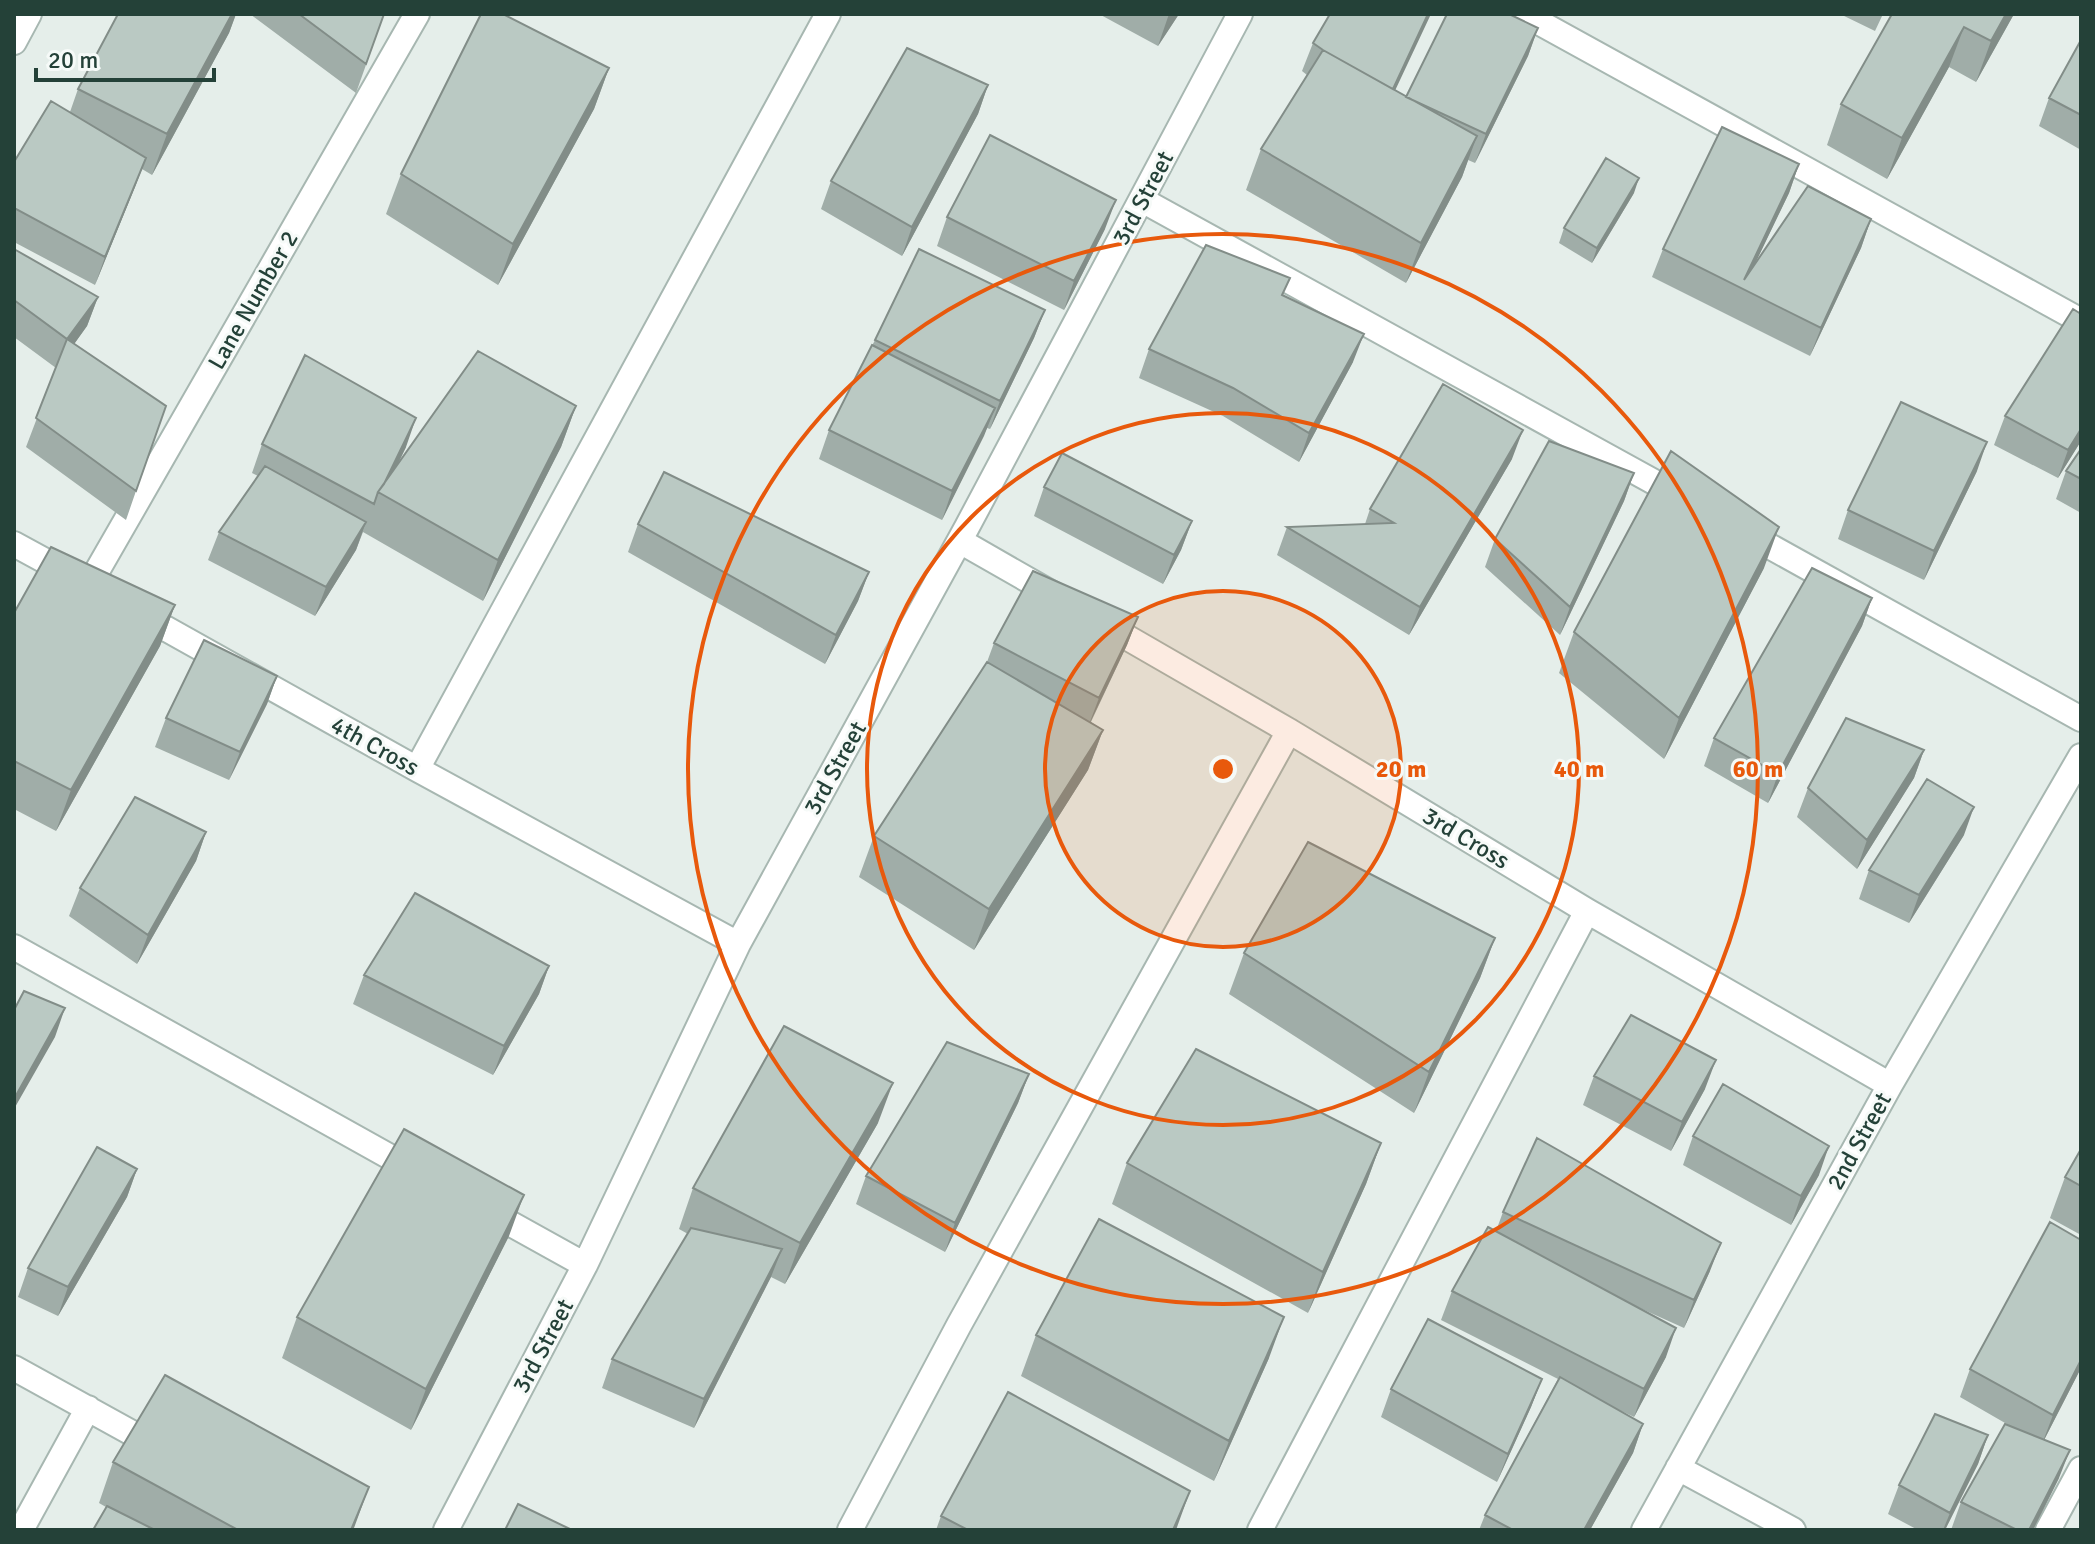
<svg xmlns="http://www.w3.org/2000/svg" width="2095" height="1544" font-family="Signika,sans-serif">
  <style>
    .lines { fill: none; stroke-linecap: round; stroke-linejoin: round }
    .minor-casing { stroke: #a7b7b1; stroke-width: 28 }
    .minor { stroke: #fff; stroke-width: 24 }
    .wall { fill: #a0ada8 }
    .shaded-wall { fill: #828d88 }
    .building { fill: #bac9c3; stroke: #828d88; stroke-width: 2 }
    .ring { fill: none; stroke: #e8590c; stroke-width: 4 }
    .labels { text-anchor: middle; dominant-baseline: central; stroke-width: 6; stroke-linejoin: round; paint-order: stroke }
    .street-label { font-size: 24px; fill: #244138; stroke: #f6faf8 }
    .centre { fill: #e8590c; stroke: #f6faf8; stroke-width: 4 }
    .ring-label { font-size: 24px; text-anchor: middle; font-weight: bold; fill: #e8590c; stroke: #f6faf8; stroke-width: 6; stroke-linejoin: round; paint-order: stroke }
  </style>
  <rect width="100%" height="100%" fill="#e5eeea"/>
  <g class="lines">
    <defs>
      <path id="minor" d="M 1524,14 L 2081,321
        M 14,42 L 29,14
        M 1142,200 L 1683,498
        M 1744,532 L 2081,719
        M 960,541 L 1056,596
        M 14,544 L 71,575
        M 89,585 L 417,14
        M 138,613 L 417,769 L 738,944
        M 1102,623 L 1289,731 L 1587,911 L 1890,1085
        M 417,769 L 828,14
        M 14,947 L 417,1172
        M 484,1209 L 585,1265
        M 14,1368 L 159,1448
        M 1678,1468 L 1793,1530
        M 21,1530 L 88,1408
        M 446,1530 L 585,1265 L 738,944 L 967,527 L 1240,14
        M 850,1530 L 959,1325 L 1289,731
        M 1260,1530 L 1587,911
        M 1644,1530 L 1890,1085 L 2081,756
        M 2048,1530 L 2081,1469"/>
    </defs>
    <!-- minor casing -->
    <use href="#minor" class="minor-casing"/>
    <!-- minor -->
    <use href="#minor" class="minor"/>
  </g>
  <!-- wall -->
  <path class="wall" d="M 118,14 L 236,14 L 229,33 L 152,175 L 142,169 L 95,285 L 14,242 L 14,162 L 70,112 L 78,89 Z
    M 250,14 L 384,14 L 356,93 Z
    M 1099,14 L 1179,14 L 1158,46 Z
    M 1840,14 L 1883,14 L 1875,31 Z
    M 1892,14 L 2014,14 L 1976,82 L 1949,67 L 1887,179 L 1827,145 L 1841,104 Z
    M 1538,28 L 1528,56 L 1475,163 L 1468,160 L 1462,177 L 1406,283 L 1246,190 L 1261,149 L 1307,75 L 1302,71 L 1313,43 L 1406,97 Z
    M 2081,40 L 2081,150 L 2039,126 L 2049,98 Z
    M 609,68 L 594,109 L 498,285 L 386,214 L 401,174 Z
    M 988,85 L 978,114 L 902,256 L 821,209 L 831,181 Z
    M 1799,164 L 1789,193 L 1755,263 L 1871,219 L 1861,248 L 1810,356 L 1652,277 L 1663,249 Z
    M 1634,193 L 1592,263 L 1559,243 L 1564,228 Z
    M 947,217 L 1105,229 L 1064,310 L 937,246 Z
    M 14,249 L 98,297 L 87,326 L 74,344 L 136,491 L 126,520 L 26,447 L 56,368 L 14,337 Z
    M 1284,296 L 1353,362 L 1299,462 L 1223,416 L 1139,378 L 1149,349 Z
    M 1045,310 L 1034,338 L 990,429 L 987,428 L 942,520 L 819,459 L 829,430 L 875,340 Z
    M 2081,314 L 2081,441 L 2058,478 L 1994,445 L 2005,416 Z
    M 576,406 L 561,447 L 483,601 L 363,532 L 356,550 L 315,616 L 208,560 L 219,532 L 258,476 L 252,473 L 262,444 L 406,447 L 397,466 Z
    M 2081,449 L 2081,513 L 2056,499 L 2066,471 Z
    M 1512,459 L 1409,635 L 1277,555 L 1287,527 L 1365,524 L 1370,509 Z
    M 1977,471 L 1924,580 L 1838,539 L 1848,510 Z
    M 1634,473 L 1624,501 L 1560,635 L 1485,567 L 1495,539 Z
    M 1044,487 L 1192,521 L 1181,550 L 1163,584 L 1034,516 Z
    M 638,524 L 869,572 L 858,601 L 825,664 L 628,552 Z
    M 1764,568 L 1664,759 L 1559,673 L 1574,632 Z
    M 1872,598 L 1862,626 L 1768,803 L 1704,766 L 1714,738 Z
    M 175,605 L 160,646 L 56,831 L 14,809 L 14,613 Z
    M 1138,617 L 1127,645 L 1091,722 L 1103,730 L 1088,770 L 974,950 L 859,877 L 874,836 L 987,662 L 994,643 Z
    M 277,676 L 267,704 L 229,780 L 155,747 L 166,718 Z
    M 1924,750 L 1914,778 L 1857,869 L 1797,817 L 1808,788 Z
    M 206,832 L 196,861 L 137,964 L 69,916 L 80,888 Z
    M 1964,835 L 1909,923 L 1859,899 L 1869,870 Z
    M 1495,938 L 1480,978 L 1414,1113 L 1229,994 L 1244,953 Z
    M 549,966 L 539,994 L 493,1075 L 353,1004 L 364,975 Z
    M 1029,1074 L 1018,1103 L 945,1252 L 856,1204 L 866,1176 Z
    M 1594,1076 L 1705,1089 L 1671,1151 L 1583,1105 Z
    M 878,1123 L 785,1284 L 771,1277 L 694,1428 L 602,1388 L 612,1359 L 688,1234 L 679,1229 L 693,1188 Z
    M 1693,1136 L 1819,1175 L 1791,1225 L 1683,1165 Z
    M 1381,1143 L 1366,1184 L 1308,1313 L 1112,1204 L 1127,1163 Z
    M 2081,1149 L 2081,1235 L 2050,1218 L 2065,1177 Z
    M 137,1169 L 127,1197 L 58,1316 L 18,1297 L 28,1268 Z
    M 1503,1212 L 1710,1271 L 1684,1328 L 1633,1305 L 1666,1357 L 1634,1417 L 1609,1405 L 1643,1424 L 1633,1453 L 1590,1530 L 1479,1530 L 1485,1515 L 1558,1379 L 1441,1320 L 1452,1291 L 1496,1231 Z
    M 509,1236 L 411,1430 L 282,1358 L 297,1317 Z
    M 1036,1335 L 1269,1358 L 1214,1481 L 1021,1376 Z
    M 2081,1368 L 2044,1440 L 2059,1478 L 2033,1530 L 1951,1530 L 1961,1502 L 2012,1427 L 1960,1397 L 1970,1369 Z
    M 1542,1379 L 1531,1407 L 1497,1482 L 1381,1417 L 1391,1389 Z
    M 1988,1435 L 1978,1464 L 1945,1530 L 1918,1530 L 1888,1514 L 1899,1485 Z
    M 113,1462 L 353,1530 L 93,1530 L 106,1507 L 99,1503 Z
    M 941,1516 L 1176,1530 L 936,1530 Z"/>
  <!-- shaded-wall -->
  <path class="shaded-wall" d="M 232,14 L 236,14 L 229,33 L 152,175 L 167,134 Z
    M 1169,14 L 1179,14 L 1158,46 Z
    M 1428,14 L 1431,14 L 1377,129 L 1388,101 Z
    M 2006,14 L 2014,14 L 1976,82 L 1991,41 Z
    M 1964,27 L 1949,67 L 1887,179 L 1902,138 Z
    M 1538,28 L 1528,56 L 1475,163 L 1486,134 Z
    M 609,68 L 594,109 L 498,285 L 513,244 Z
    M 988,85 L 978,114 L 902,256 L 912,227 Z
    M 1477,136 L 1462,177 L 1406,283 L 1421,243 Z
    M 146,158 L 135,187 L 95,285 L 105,257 Z
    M 1799,164 L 1789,193 L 1743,289 L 1744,280 Z
    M 1639,178 L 1634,193 L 1592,263 L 1597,248 Z
    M 1116,200 L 1105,229 L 1064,310 L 1074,281 Z
    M 1871,219 L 1861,248 L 1810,356 L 1821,328 Z
    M 98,297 L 87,326 L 57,368 L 67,339 Z
    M 1045,310 L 1034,338 L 990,429 L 1000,401 Z
    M 1364,334 L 1353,362 L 1299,462 L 1309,433 Z
    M 576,406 L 561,447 L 483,601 L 498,560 Z
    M 995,408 L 984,436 L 942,520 L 952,491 Z
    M 416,418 L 406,447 L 383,494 L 380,493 Z
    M 2081,429 L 2081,441 L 2058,478 L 2068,450 Z
    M 1523,430 L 1512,459 L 1409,635 L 1420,607 Z
    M 1987,442 L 1977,471 L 1924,580 L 1934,551 Z
    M 1634,473 L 1624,501 L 1560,635 L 1570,607 Z
    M 1192,521 L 1181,550 L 1163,584 L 1174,555 Z
    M 366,522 L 356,550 L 315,616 L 326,587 Z
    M 1779,527 L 1764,568 L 1664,759 L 1679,718 Z
    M 869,572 L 858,601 L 825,664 L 836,635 Z
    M 1872,598 L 1862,626 L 1768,803 L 1778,774 Z
    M 175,605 L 160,646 L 56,831 L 71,790 Z
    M 1138,617 L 1127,645 L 1088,727 L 1099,698 Z
    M 277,676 L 267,704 L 229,780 L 240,752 Z
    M 1103,730 L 1088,770 L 974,950 L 989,909 Z
    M 1924,750 L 1914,778 L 1857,869 L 1867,840 Z
    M 1974,807 L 1964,835 L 1909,923 L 1919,895 Z
    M 206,832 L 196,861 L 137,964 L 148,935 Z
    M 1495,938 L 1480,978 L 1414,1113 L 1429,1072 Z
    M 549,966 L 539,994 L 493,1075 L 504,1046 Z
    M 65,1008 L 55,1037 L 14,1109 L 14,1099 Z
    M 1716,1060 L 1705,1089 L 1671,1151 L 1682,1122 Z
    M 1029,1074 L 1018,1103 L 945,1252 L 955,1223 Z
    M 893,1083 L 878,1123 L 785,1284 L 800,1243 Z
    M 1381,1143 L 1366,1184 L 1308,1313 L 1323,1272 Z
    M 1829,1146 L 1819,1175 L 1791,1225 L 1801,1196 Z
    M 137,1169 L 127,1197 L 58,1316 L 68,1287 Z
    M 524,1195 L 509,1236 L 411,1430 L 426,1389 Z
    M 1721,1243 L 1710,1271 L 1684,1328 L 1694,1300 Z
    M 782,1249 L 771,1277 L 694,1428 L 704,1399 Z
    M 1284,1317 L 1269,1358 L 1214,1481 L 1229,1441 Z
    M 1676,1328 L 1666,1357 L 1634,1417 L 1644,1389 Z
    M 2081,1360 L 2081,1368 L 2042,1444 L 2053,1415 Z
    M 1542,1379 L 1531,1407 L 1497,1482 L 1508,1454 Z
    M 1643,1424 L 1633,1453 L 1590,1530 L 1584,1530 Z
    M 1988,1435 L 1978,1464 L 1945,1530 L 1943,1530 L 1950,1513 Z
    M 2070,1450 L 2059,1478 L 2033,1530 L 2029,1530 Z
    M 369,1487 L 354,1528 L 353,1530 L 351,1530 Z
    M 1190,1491 L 1176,1530 L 1173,1530 Z"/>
  <!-- building -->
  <path class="building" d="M 118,14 L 232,14 L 167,134 L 78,89 Z
    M 299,14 L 384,14 L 366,64 Z
    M 481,14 L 503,14 L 609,68 L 513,244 L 401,174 Z
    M 1330,14 L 1428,14 L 1393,89 L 1323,50 L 1313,43 Z
    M 1447,14 L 1509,14 L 1538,28 L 1486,134 L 1406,97 Z
    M 1892,14 L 2006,14 L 1991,41 L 1964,27 L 1902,138 L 1841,104 Z
    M 2081,40 L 2081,115 L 2049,98 Z
    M 907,48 L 988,85 L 912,227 L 831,181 Z
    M 1323,50 L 1477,136 L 1421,243 L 1261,149 Z
    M 51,101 L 146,158 L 105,257 L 14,208 L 14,162 Z
    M 1722,127 L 1799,164 L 1744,280 L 1808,186 L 1871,219 L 1821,328 L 1663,249 Z
    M 990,135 L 1116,200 L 1074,281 L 947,217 Z
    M 1606,158 L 1639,178 L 1597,248 L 1564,228 Z
    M 1206,245 L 1290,278 L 1282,295 L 1364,334 L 1309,433 L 1233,388 L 1149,349 Z
    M 14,249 L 98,297 L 67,339 L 14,300 Z
    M 919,249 L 1045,310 L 1000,401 L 875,340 Z
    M 2073,309 L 2081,314 L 2081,429 L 2068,450 L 2005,416 Z
    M 67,339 L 166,406 L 136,491 L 36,418 Z
    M 872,345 L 995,408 L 952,491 L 829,430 Z
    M 478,351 L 576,406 L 498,560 L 378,492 Z
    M 305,355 L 416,418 L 384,484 L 378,492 L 374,504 L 262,444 Z
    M 1443,384 L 1523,430 L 1420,607 L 1287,527 L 1394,523 L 1370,509 Z
    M 1901,402 L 1987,442 L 1934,551 L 1848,510 Z
    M 1549,441 L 1634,473 L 1570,607 L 1495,539 Z
    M 2081,449 L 2081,479 L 2066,471 Z
    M 1671,451 L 1779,527 L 1679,718 L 1574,632 Z
    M 1062,453 L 1192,521 L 1174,555 L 1044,487 Z
    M 265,466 L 366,522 L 326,587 L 219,532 Z
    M 664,472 L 869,572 L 836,635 L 638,524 Z
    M 51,547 L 175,605 L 71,790 L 14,761 L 14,613 Z
    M 1812,568 L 1872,598 L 1778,774 L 1714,738 Z
    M 1033,571 L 1138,617 L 1099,698 L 994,643 Z
    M 204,640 L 277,676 L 240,752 L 166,718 Z
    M 987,662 L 1103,730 L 989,909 L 874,836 Z
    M 1846,718 L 1924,750 L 1867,840 L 1808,788 Z
    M 1927,779 L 1974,807 L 1919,895 L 1869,870 Z
    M 135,797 L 206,832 L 148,935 L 80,888 Z
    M 1308,842 L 1495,938 L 1429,1072 L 1244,953 Z
    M 415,893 L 549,966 L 504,1046 L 364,975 Z
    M 24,991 L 65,1008 L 14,1099 L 14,1010 Z
    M 1631,1015 L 1716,1060 L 1682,1122 L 1594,1076 Z
    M 784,1026 L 893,1083 L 800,1243 L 693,1188 Z
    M 947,1042 L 1029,1074 L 955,1223 L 866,1176 Z
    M 1196,1049 L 1381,1143 L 1323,1272 L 1127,1163 Z
    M 1723,1084 L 1829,1146 L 1801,1196 L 1693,1136 Z
    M 404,1129 L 524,1195 L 426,1389 L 297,1317 Z
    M 1537,1138 L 1721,1243 L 1694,1300 L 1503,1212 Z
    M 97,1147 L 137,1169 L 68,1287 L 28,1268 Z
    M 2081,1149 L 2081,1186 L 2065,1177 Z
    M 1099,1219 L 1284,1317 L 1229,1441 L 1036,1335 Z
    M 2050,1222 L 2081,1240 L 2081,1360 L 2053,1415 L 1970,1369 Z
    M 1488,1227 L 1676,1328 L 1644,1389 L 1452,1291 Z
    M 691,1228 L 782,1249 L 704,1399 L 612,1359 Z
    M 1428,1319 L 1542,1379 L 1508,1454 L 1391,1389 Z
    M 165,1375 L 369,1487 L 351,1530 L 238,1530 L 113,1462 Z
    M 1560,1377 L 1643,1424 L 1584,1530 L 1513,1530 L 1485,1515 Z
    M 1008,1392 L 1190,1491 L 1173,1530 L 968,1530 L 941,1516 Z
    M 1935,1414 L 1988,1435 L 1950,1513 L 1899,1485 Z
    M 2005,1424 L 2070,1450 L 2029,1530 L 2017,1530 L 1961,1502 Z
    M 518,1504 L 572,1530 L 505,1530 Z
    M 107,1506 L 155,1530 L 93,1530 Z"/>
  <!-- distance rings -->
  <circle cx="1223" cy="769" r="178" fill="#e8590c" fill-opacity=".12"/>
  <g class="ring">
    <circle cx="1223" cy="769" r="178"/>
    <circle cx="1223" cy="769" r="356"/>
    <circle cx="1223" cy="769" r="535"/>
  </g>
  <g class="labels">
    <!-- street labels -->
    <g class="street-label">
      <text transform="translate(1143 198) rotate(-62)">3rd Street</text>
      <text transform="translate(253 300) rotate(-60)">Lane Number 2</text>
      <text transform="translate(375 746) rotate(29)">4th Cross</text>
      <text transform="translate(835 768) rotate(-61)">3rd Street</text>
      <text transform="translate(1466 838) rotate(31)">3rd Cross</text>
      <text transform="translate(1859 1141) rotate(-61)">2nd Street</text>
      <text transform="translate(543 1346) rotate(-62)">3rd Street</text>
    </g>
  </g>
  <circle cx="1223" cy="769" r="12" class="centre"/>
  <g class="ring-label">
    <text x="1401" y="777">20 m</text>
    <text x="1579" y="777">40 m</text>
    <text x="1758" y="777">60 m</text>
  </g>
  <!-- border -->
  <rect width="2095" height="1544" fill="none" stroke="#244138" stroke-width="32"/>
  <!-- scale -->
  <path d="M36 68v12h178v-12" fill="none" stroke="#244138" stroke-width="4"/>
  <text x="48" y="68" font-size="24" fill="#244138" stroke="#f6faf8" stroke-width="6" paint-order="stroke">20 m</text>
</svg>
